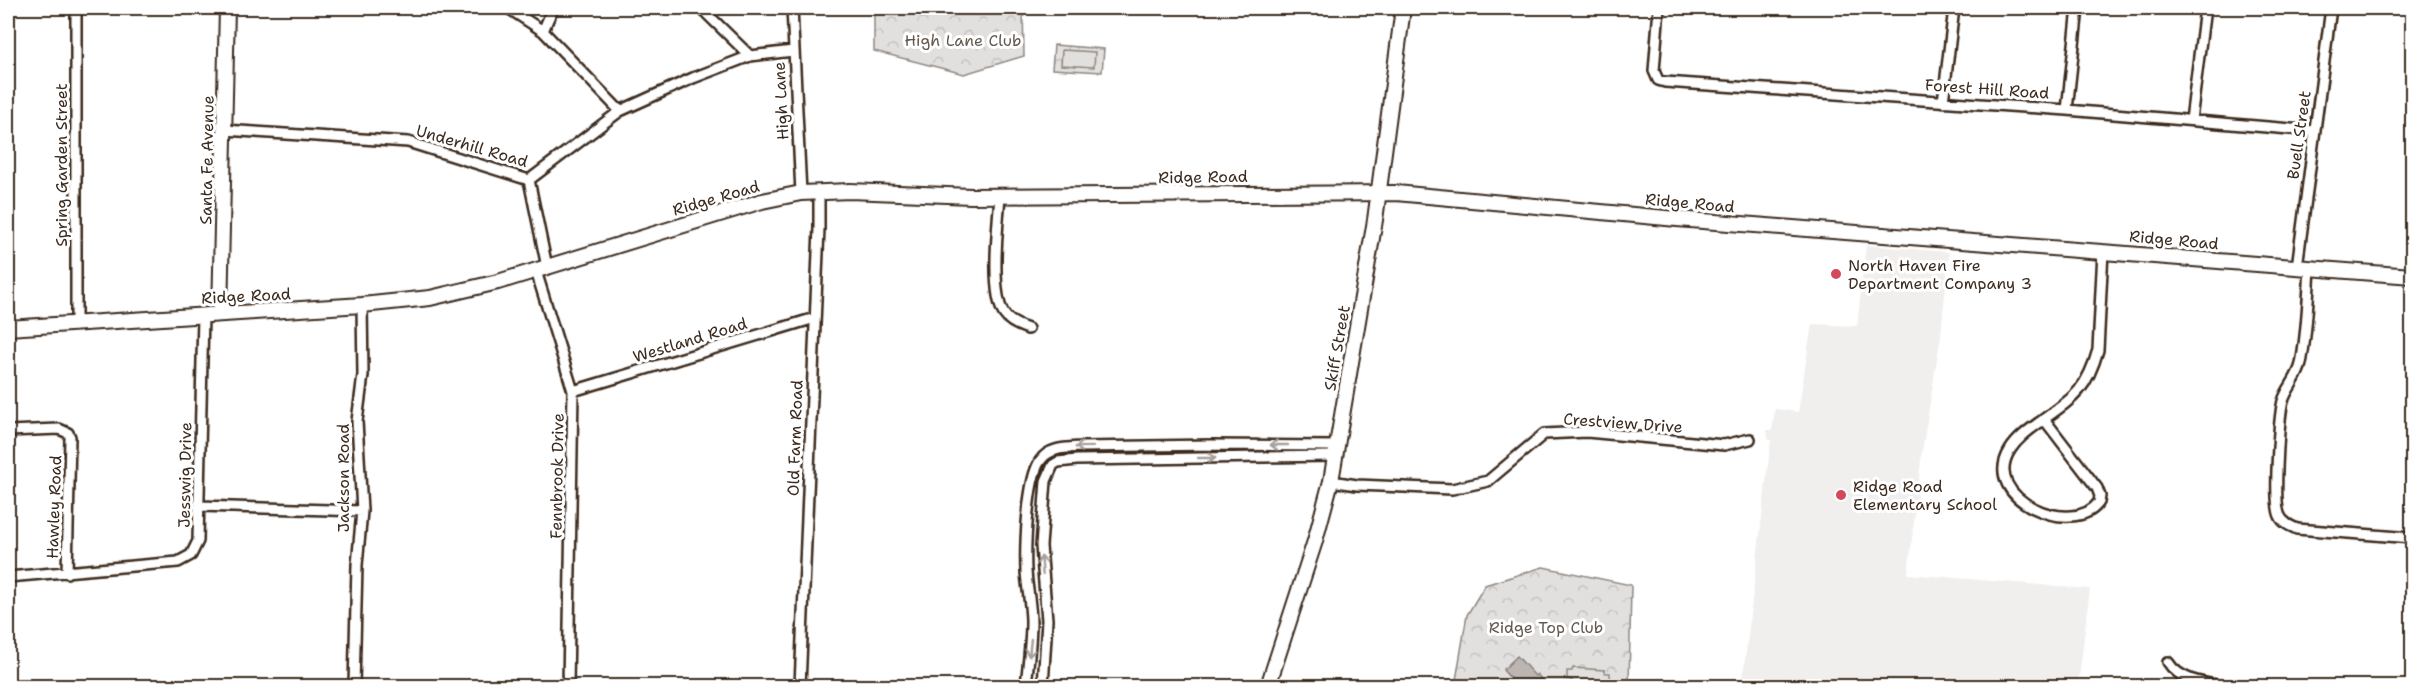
<svg xmlns="http://www.w3.org/2000/svg" width="2420" height="694" font-family="'Shantell Sans',sans-serif">
  <style>
    .built { fill: #f1efee }
    .park { fill: url(#park-crowns); stroke: #8e857e; stroke-width: 1.5 }
    .pitch { fill: #e2e0de; stroke: #8e857e; stroke-width: 1.5 }
    .water { fill: #bcb6b3; stroke: #887e77; stroke-width: 1.5 }
    .lines { fill: none; stroke-linecap: round; stroke-linejoin: round }
    .street-casing { stroke: #3b2a1e; stroke-width: 14 }
    .secondary-casing { stroke: #3b2a1e; stroke-width: 18 }
    .street { stroke: #fff; stroke-width: 9 }
    .secondary { stroke: #fff; stroke-width: 14 }
    .oneway { stroke: #a79f9a }
    .poi-dot { fill: #d1495b; stroke: #fff; stroke-width: 2 }
    .labels { text-anchor: middle; dominant-baseline: central; stroke-width: 6; stroke-linejoin: round; paint-order: stroke }
    .park-label { font-size: 16px; fill: #65584e; stroke: #fff }
    .street-label { font-size: 16px; fill: #3b2a1e; stroke: #fff }
    .poi-label { font-size: 16px; fill: #3b2a1e; stroke: #fff; text-anchor: start }
  </style>
  <defs>
    <pattern id="park-crowns" width="20" height="18" patternUnits="userSpaceOnUse" patternTransform="scale(1.5)"><rect width="20" height="18" fill="#e2e0de"/><path d="M2 6a3 3 0 1 1 6 0M12 15a3 3 0 1 1 6 0" fill="none" stroke="#c3c0be"/></pattern>
  </defs>
  <rect width="100%" height="100%" fill="#fff"/>
  <filter id="ink" filterUnits="userSpaceOnUse"><feTurbulence type="fractalNoise" baseFrequency=".0167" numOctaves="2"/><feDisplacementMap in="SourceGraphic" scale="12" xChannelSelector="R" yChannelSelector="G"/><feConvolveMatrix kernelMatrix="1 2 1 2 8 2 1 2 1" color-interpolation-filters="sRGB"/></filter>
  <g filter="url(#ink)">
    <!-- built -->
    <path class="built" d="M 1866,245 L 1949,252 L 1941,335 L 1922,451 L 1908,574 L 2090,589 L 2078,686 L 1742,686 L 1771,440 L 1768,439 L 1767,430 L 1772,430 L 1775,409 L 1798,412 L 1812,324 L 1857,326 Z"/>
    <!-- park -->
    <path class="park" d="M 868,8 L 1023,8 L 1024,56 L 964,74 L 874,51 L 874,10 Z
      M 1054,45 L 1104,49 L 1102,72 L 1052,69 Z
      M 1543,567 L 1631,585 L 1629,686 L 1455,686 L 1467,615 L 1485,585 Z"/>
    <!-- pitch -->
    <path class="pitch" d="M 1062,50 L 1095,52 L 1094,67 L 1061,65 Z
      M 1573,668 L 1605,670 L 1605,673 L 1610,673 L 1610,682 L 1604,681 L 1604,685 L 1572,683 L 1572,680 L 1567,679 L 1567,671 L 1572,671 Z"/>
    <!-- water -->
    <path class="water" d="M 1517,656 L 1535,676 L 1537,674 L 1541,679 L 1533,686 L 1501,686 L 1510,678 L 1503,670 Z"/>
    <g class="lines">
      <defs>
        <path id="street" d="M 508,8 L 543,31 L 620,111
          M 701,8 L 750,56 L 793,51
          M 792,8 L 801,193
          M 1659,8 L 1654,71 L 1658,80 L 1665,82 L 2067,110 L 2314,131
          M 543,31 L 553,8
          M 1943,102 L 1954,8
          M 2067,110 L 2078,8
          M 2191,120 L 2205,8
          M 224,130 L 408,142 L 529,180
          M 529,180 L 620,111 L 693,78 L 750,56
          M 529,180 L 547,267
          M 1000,196 C 998,223 990,292 1004,314 C 1009,322 1019,326 1028,329
          M 2297,267 L 2331,8
          M 2310,268 C 2308,299 2307,333 2301,364 C 2298,378 2287,388 2283,401 C 2279,417 2273,503 2280,516 C 2283,523 2290,526 2297,529 L 2412,538
          M 536,271 L 573,391 L 568,686
          M 76,322 L 76,8
          M 573,391 L 815,318
          M 2044,419 L 2097,488 L 2100,496 L 2099,502 C 2075,538 1979,500 2010,450 C 2018,437 2032,428 2044,419 Z
          M 2044,419 C 2075,397 2087,389 2098,350 L 2103,251
          M 8,431 L 59,429 L 68,433 L 70,437 L 67,573
          M 1331,481 L 1357,485 L 1452,489 L 1488,481 L 1544,434 L 1587,432 L 1724,445 L 1750,439
          M 200,506 L 362,511
          M 8,577 L 178,562 L 191,555 L 198,541 L 203,315
          M 2168,662 C 2179,680 2202,683 2222,686
          M 354,686 L 357,565 L 362,511 L 357,421 L 363,375 L 362,305
          M 800,686 L 819,228 L 819,192
          M 1026,686 C 1028,665 1031,643 1031,622 C 1031,605 1027,588 1026,571 C 1025,547 1027,480 1040,461 C 1049,447 1067,448 1082,447 L 1211,445 L 1337,446
          M 1043,686 L 1047,620 L 1041,546 L 1046,481 L 1053,465 L 1058,462 L 1077,460 L 1335,456"/>
        <path id="secondary" d="M 220,314 L 227,8
          M 8,328 L 362,305 L 430,298 L 498,282 L 762,201 L 801,193 L 850,191 L 971,196 L 1396,193 L 1677,219 L 2412,276
          M 1268,686 L 1315,541 L 1331,481 L 1375,220 L 1403,8"/>
      </defs>
      <!-- street casing -->
      <use href="#street" class="street-casing"/>
      <!-- secondary casing -->
      <use href="#secondary" class="secondary-casing"/>
      <!-- street -->
      <use href="#street" class="street"/>
      <!-- secondary -->
      <use href="#secondary" class="secondary"/>
    </g>
    <!-- one-way arrows -->
    <defs><path id="oneway-shaft" d="M-6 0H5M1.5-3L5.5 0L1.5 3" fill="none" stroke-width="1.6" stroke-linecap="round" stroke-linejoin="round" transform="scale(1.5)"/></defs>
    <g class="oneway">
      <use href="#oneway-shaft" transform="translate(1279 445) rotate(180)"/>
      <use href="#oneway-shaft" transform="translate(1084 447) rotate(179)"/>
      <use href="#oneway-shaft" transform="translate(1207 458)"/>
      <use href="#oneway-shaft" transform="translate(1042 565) rotate(-94)"/>
      <use href="#oneway-shaft" transform="translate(1030 648) rotate(96)"/>
    </g>
  </g>
  <!-- markers -->
  <g class="poi-dot">
    <circle cx="1836" cy="274" r="6"/>
    <circle cx="1841" cy="495" r="6"/>
  </g>
  <g class="labels">
    <!-- park labels -->
    <g class="park-label">
      <text x="963" y="40">High Lane Club</text>
      <text x="1546" y="627">Ridge Top Club</text>
    </g>
    <!-- street labels -->
    <g class="street-label">
      <text transform="translate(1987 89) rotate(4)">Forest Hill Road</text>
      <text transform="translate(781 101) rotate(-93)">High Lane</text>
      <text transform="translate(2299 135) rotate(-82)">Buell Street</text>
      <text transform="translate(472 146) rotate(16)">Underhill Road</text>
      <text transform="translate(207 160) rotate(-89)">Santa Fe Avenue</text>
      <text transform="translate(61 165) rotate(-90)">Spring Garden Street</text>
      <text transform="translate(1203 177) rotate(-1)">Ridge Road</text>
      <text transform="translate(716 198) rotate(-16)">Ridge Road</text>
      <text transform="translate(1690 203) rotate(5)">Ridge Road</text>
      <text transform="translate(2174 240) rotate(5)">Ridge Road</text>
      <text transform="translate(246 296) rotate(-3)">Ridge Road</text>
      <text transform="translate(690 340) rotate(-17)">Westland Road</text>
      <text transform="translate(1337 348) rotate(-80)">Skiff Street</text>
      <text transform="translate(1623 423) rotate(4)">Crestview Drive</text>
      <text transform="translate(795 438) rotate(-88)">Old Farm Road</text>
      <text transform="translate(185 475) rotate(-89)">Jesswig Drive</text>
      <text transform="translate(557 476) rotate(-89)">Fennbrook Drive</text>
      <text transform="translate(343 478) rotate(-90)">Jackson Road</text>
      <text transform="translate(54 507) rotate(-88)">Hawley Road</text>
    </g>
    <!-- poi labels -->
    <g class="poi-label">
      <text x="1848" y="265">North Haven Fire<tspan x="1848" dy="18">Department Company 3</tspan></text>
      <text x="1853" y="486">Ridge Road<tspan x="1853" dy="18">Elementary School</tspan></text>
    </g>
  </g>
  <!-- margin -->
  <rect width="2420" height="694" fill="none" stroke="#fff" stroke-width="30"/>
  <rect x="15" y="15" width="2390" height="664" fill="none" stroke="#3b2a1e" stroke-width="2" filter="url(#ink)"/>
</svg>
